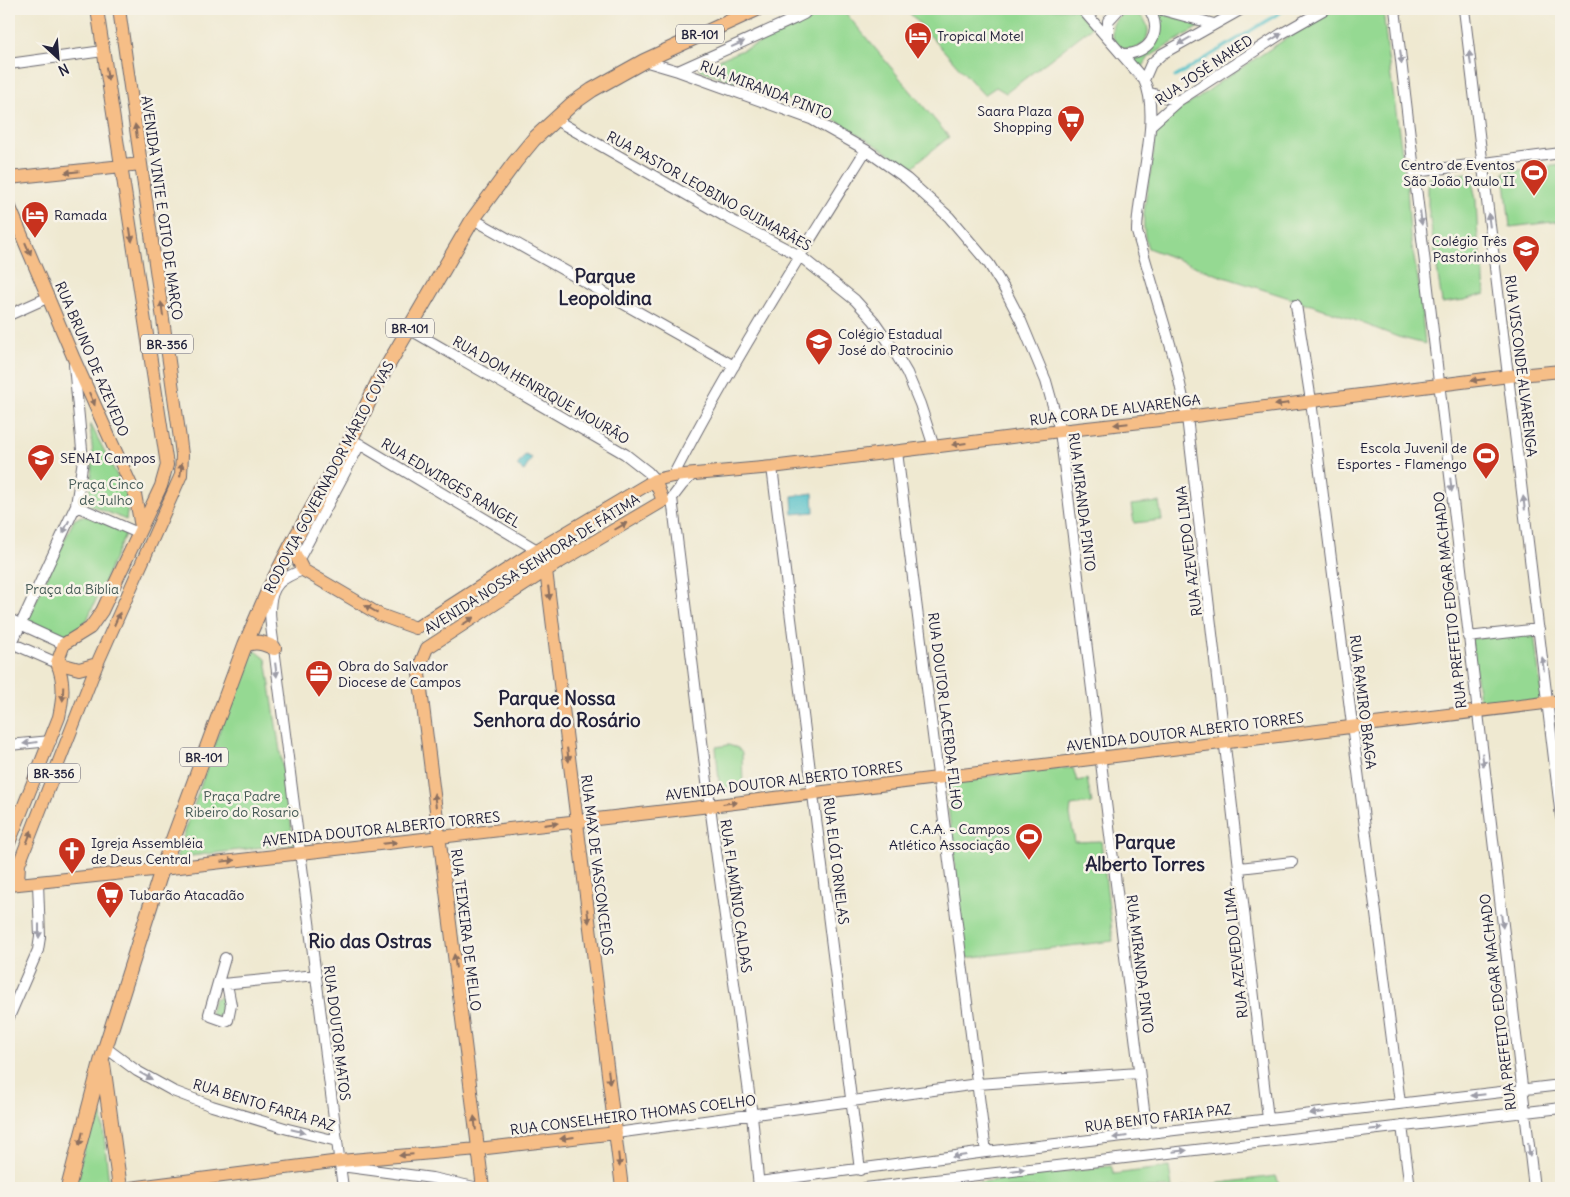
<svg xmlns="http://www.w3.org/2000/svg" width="1570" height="1197" font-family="Delius,sans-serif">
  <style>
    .green { fill: #95d992; stroke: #5c7e66 }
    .water { fill: #52c0c8; stroke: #3a7182 }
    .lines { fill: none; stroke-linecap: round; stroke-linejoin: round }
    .stream { stroke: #52c0c8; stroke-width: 3 }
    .minor-casing { stroke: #6a6870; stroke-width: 12 }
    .major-casing { stroke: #6a6870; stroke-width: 14 }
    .highway-casing { stroke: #6a6870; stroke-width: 16 }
    .minor { stroke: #fff; stroke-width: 10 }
    .major { stroke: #f6be87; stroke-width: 12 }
    .highway { stroke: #f6be87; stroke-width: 14 }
    .oneway { fill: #9c9ca7 }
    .oneway2 { fill: #8c7061 }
    .labels { text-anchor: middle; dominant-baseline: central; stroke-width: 5; stroke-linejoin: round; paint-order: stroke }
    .shield { fill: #f7f3e8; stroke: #62616f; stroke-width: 1 }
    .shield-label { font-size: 12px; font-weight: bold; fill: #22223b }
    .poi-label { font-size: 14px; fill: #22223b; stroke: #f7f3e8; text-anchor: start }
    .street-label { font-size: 14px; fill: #22223b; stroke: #f7f3e8 }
    .park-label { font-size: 14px; fill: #445955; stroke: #f7f3e8 }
    .district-label { font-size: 19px; font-weight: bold; fill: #22223b; stroke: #f7f3e8 }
  </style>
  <rect width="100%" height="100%" fill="#f7f3e8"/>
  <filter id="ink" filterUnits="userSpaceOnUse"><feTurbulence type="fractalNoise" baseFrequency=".02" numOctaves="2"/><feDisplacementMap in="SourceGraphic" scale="10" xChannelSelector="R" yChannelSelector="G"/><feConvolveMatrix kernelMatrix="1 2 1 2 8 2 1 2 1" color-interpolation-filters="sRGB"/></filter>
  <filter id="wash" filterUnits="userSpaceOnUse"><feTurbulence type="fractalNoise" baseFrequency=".0096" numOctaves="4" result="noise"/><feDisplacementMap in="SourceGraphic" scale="20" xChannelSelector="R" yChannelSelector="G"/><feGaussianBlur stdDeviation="1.12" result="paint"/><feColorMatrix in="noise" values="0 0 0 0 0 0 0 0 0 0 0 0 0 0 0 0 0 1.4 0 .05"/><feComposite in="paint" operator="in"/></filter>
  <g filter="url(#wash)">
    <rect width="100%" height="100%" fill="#efe9d1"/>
    <!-- green -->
    <path class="green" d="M 829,9 L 847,9 L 844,11 L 949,137 L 920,160 L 911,169 L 890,154 L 842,124 L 808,106 L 700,70 L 699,68 L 708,64 L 767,40 Z
      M 906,9 L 1075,9 L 1092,27 L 1006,93 L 996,87 L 984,95 Z
      M 1336,9 L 1383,9 L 1388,58 L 1407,186 L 1410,236 L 1419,285 L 1425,344 L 1398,337 L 1336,313 L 1218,275 L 1148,248 C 1140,226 1145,202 1149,180 C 1152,166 1153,151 1156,137 L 1158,130 L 1170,115 L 1197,99 L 1221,81 L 1310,23 Z
      M 1157,12 L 1202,25 L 1149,57 L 1140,71 L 1131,59 C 1144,56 1159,48 1160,32 C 1161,26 1158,18 1157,12 Z
      M1112 31a18 18 0 1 1 36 0a18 18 0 1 1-36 0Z
      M 1561,165 L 1561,221 L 1510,227 L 1504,172 Z
      M 1465,173 L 1471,174 L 1474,178 L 1473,185 L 1476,200 L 1478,241 L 1483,268 L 1485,294 L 1464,300 L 1442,303 L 1428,205 L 1428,178 Z
      M 90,423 L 129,499 L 126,520 L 88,504 L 93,457 Z
      M 1159,502 L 1162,520 L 1134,523 L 1131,505 Z
      M 81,516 L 89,517 L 126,532 L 87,620 L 76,631 L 64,636 L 27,620 L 74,520 Z
      M 1534,632 L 1542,700 L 1480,708 L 1471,639 Z
      M 256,651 L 266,659 L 294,843 L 176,858 L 246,653 Z
      M 728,745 L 738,748 L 742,753 L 743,786 L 725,789 L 719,782 L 716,747 Z
      M 1073,768 L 1077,781 L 1087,779 L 1092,803 L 1071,806 L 1070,815 L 1075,842 L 1101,841 L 1113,941 L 965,958 L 949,814 L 947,788 L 949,782 L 1036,769 Z
      M 222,996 L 228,999 L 225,1019 L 210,1014 L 214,999 Z
      M 99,1111 L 102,1115 L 109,1184 L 78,1188 L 74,1186 L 94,1113 Z
      M 1111,1166 L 1114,1174 L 1169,1167 L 1172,1188 L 950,1188 L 965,1184 Z
      M 1276,1176 L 1281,1188 L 1182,1188 Z"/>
    <!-- water -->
    <path class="water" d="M 525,455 L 532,458 L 524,471 L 517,466 Z
      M 813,493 L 814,512 L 793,514 L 792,496 Z"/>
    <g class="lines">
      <!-- stream -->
      <path class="stream" d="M 1175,77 L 1286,9"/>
    </g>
  </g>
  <g filter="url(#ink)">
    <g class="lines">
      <defs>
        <path id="minor" d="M 782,9 L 789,15 L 796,18
          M 1082,9 L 1144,80 C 1162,116 1137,190 1137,232 L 1175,361 L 1187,417 L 1268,1119
          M 1159,9 L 1214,24
          M 1395,9 L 1534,1188
          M 1464,9 L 1561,817
          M 1108,39 L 1108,21 L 1119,9
          M 1121,54 C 1149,55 1164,33 1149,9
          M 644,61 L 678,71 L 811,119 L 866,150 L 907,179 L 949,217 L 989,264 L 1005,290 L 1021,321 L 1046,381 L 1060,431 L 1147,1134
          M 9,64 L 103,51
          M 678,71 L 796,18 L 804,14 L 809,9
          M 1144,80 L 1151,64 L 1162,54 L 1242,9
          M 1150,93 L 1178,101
          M 554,119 L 731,220 L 800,256 L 855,300 L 874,321 L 890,344 L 907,373 L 920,404 L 934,447
          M 1151,125 L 1178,101 L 1281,34 L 1325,9
          M 1415,172 L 1561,153
          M 473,219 L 734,366
          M 1296,305 L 1311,401 L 1400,1103
          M 9,315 L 49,297
          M 409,329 L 625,454 L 648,472 L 655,480
          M 351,439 L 537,550
          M 897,452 L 986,1152
          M 772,467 L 860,1170
          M 673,476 C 731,364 799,257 866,150
          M 672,498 L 710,806 L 752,1115 L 759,1188
          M 672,498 L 682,485 L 693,474
          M 76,506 L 138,533
          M 298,561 L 360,444
          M 303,570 C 295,573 285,577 279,583 C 264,599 272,629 274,648 L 343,1188
          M 9,619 L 64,644
          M 1468,637 L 1539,629
          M 9,642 L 57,663
          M 12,643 L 76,505 L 83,460 L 74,365
          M 9,745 L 51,741
          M 1240,868 L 1292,862
          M 225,958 L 209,1014 L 211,1016 L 225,1021 L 228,1020 L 231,1005 L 227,984
          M 222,984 L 316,975
          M 9,1017 L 38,950 L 40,937 L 38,883
          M 106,1048 L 137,1071 L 173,1091 L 212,1106 L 288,1129 L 337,1141
          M 1402,1126 L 1410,1188
          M 616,1133 L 978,1084 L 1139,1073
          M 341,1166 L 432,1178 L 479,1188
          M 759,1182 L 986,1152 L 1561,1085
          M 865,1188 L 1561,1108"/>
        <path id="major" d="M 9,178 L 141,164
          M 9,205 L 74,359 L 135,494 L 141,527
          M 546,545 L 546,570 L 622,1188
          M 291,546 L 303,570 L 380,615 L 416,628
          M 416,628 L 537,550 L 655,480 L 673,476 L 772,467 L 1060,431 L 1187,417 L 1509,376 L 1561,371
          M 427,648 L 422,660 L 419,674 L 483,1188
          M 427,648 L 558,563 L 663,501 L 655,480
          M 57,663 L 79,669 L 97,664
          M 9,843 L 59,717 C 63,698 65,682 57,663 L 64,644 L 90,628 L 102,611 L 161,486 L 167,465 L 97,9
          M 18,884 L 19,864 L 97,664 L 181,475 L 182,455 L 180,439 L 119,9
          M 9,885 L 162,869 L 710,806 L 1561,701
          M 130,1188 L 340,1161 L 478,1149 L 616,1133"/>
        <path id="highway" d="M 245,645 C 255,640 264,643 274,648
          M 103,1064 L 120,1188
          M 68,1188 L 102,1058 L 162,869 L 245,645 L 269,589 L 291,546 L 351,439 L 378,382 L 473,219 L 515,162 L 534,139 L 572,104 L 592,90 L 644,61 L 757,9"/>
      </defs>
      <!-- minor casing -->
      <use href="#minor" class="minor-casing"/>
      <!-- major casing -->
      <use href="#major" class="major-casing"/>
      <!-- highway casing -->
      <use href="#highway" class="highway-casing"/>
      <!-- minor -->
      <use href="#minor" class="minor"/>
      <!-- major -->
      <use href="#major" class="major"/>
      <!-- highway -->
      <use href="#highway" class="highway"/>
    </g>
    <!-- one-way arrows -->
    <defs><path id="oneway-solid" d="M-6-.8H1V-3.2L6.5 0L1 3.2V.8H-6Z" transform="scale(1.25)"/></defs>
    <g class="oneway">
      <use href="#oneway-solid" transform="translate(1276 37) rotate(-32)"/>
      <use href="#oneway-solid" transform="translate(1184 41) rotate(150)"/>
      <use href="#oneway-solid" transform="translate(738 44) rotate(-24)"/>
      <use href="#oneway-solid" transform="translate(1401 57) rotate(83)"/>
      <use href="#oneway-solid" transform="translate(1470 58) rotate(-97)"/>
      <use href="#oneway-solid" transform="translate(1421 218) rotate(83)"/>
      <use href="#oneway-solid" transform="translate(1489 220) rotate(-97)"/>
      <use href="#oneway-solid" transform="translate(1451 485) rotate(84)"/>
      <use href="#oneway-solid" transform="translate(1524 503) rotate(-97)"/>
      <use href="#oneway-solid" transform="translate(66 527) rotate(115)"/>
      <use href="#oneway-solid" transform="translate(1543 664) rotate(-97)"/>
      <use href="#oneway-solid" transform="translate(276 670) rotate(83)"/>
      <use href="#oneway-solid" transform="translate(30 743) rotate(173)"/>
      <use href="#oneway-solid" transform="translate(1483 760) rotate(83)"/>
      <use href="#oneway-solid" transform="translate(1502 921) rotate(83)"/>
      <use href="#oneway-solid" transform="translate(39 931) rotate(90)"/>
      <use href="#oneway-solid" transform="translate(146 1076) rotate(29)"/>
      <use href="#oneway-solid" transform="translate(1478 1095) rotate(174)"/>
      <use href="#oneway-solid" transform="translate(1317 1113) rotate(173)"/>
      <use href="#oneway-solid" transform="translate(1376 1129) rotate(-6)"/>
      <use href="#oneway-solid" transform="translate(298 1131) rotate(14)"/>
      <use href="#oneway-solid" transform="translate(1120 1137) rotate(173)"/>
      <use href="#oneway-solid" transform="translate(1529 1150) rotate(83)"/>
      <use href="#oneway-solid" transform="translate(1180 1151) rotate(-6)"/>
      <use href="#oneway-solid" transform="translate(959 1156) rotate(172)"/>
      <use href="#oneway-solid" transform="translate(1018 1170) rotate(-7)"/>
    </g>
    <g class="oneway2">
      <use href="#oneway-solid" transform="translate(107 74) rotate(82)"/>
      <use href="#oneway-solid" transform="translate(136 131) rotate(-98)"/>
      <use href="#oneway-solid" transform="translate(72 172) rotate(174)"/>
      <use href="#oneway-solid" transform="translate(131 235) rotate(81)"/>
      <use href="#oneway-solid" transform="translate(28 249) rotate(67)"/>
      <use href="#oneway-solid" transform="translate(162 309) rotate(-98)"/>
      <use href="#oneway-solid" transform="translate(1478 380) rotate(173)"/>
      <use href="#oneway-solid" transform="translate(92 399) rotate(66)"/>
      <use href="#oneway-solid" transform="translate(1282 404) rotate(172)"/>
      <use href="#oneway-solid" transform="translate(1121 424) rotate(174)"/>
      <use href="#oneway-solid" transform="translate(959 444) rotate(173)"/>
      <use href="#oneway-solid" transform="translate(181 470) rotate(-82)"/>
      <use href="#oneway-solid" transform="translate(621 526) rotate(-30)"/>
      <use href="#oneway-solid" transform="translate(549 593) rotate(83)"/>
      <use href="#oneway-solid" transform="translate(371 609) rotate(-150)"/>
      <use href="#oneway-solid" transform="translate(117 619) rotate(-66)"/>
      <use href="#oneway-solid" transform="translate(468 621) rotate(-33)"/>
      <use href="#oneway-solid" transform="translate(63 694) rotate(92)"/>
      <use href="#oneway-solid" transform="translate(568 755) rotate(83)"/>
      <use href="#oneway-solid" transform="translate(435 800) rotate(-97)"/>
      <use href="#oneway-solid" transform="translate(730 803) rotate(-7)"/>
      <use href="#oneway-solid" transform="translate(551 824) rotate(-7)"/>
      <use href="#oneway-solid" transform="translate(29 837) rotate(-69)"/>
      <use href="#oneway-solid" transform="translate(390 843) rotate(-6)"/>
      <use href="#oneway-solid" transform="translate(228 861) rotate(-6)"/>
      <use href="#oneway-solid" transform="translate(588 916) rotate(83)"/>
      <use href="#oneway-solid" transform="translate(455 961) rotate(-97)"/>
      <use href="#oneway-solid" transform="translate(609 1077) rotate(83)"/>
      <use href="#oneway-solid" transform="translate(475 1123) rotate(-97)"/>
      <use href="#oneway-solid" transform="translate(567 1138) rotate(173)"/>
      <use href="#oneway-solid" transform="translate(81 1139) rotate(104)"/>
      <use href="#oneway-solid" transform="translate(406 1155) rotate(175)"/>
      <use href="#oneway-solid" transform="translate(619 1160) rotate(84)"/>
    </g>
  </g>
  <!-- icons -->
  <defs>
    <symbol id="hotel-pin" viewBox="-11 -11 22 30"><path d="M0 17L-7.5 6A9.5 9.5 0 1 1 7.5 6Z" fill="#c8321e" stroke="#f7f3e8"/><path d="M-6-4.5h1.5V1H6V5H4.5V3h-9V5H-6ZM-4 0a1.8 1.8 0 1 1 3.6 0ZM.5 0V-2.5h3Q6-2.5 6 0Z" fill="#fff"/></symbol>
    <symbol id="supermarket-pin" viewBox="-11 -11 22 30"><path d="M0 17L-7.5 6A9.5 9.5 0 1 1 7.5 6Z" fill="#c8321e" stroke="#f7f3e8"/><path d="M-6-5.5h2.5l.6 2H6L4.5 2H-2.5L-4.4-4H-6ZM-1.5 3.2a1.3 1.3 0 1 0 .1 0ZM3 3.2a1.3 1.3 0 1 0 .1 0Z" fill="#fff"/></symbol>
    <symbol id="stadium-pin" viewBox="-11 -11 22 30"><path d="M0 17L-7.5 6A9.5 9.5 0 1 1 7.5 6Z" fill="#c8321e" stroke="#f7f3e8"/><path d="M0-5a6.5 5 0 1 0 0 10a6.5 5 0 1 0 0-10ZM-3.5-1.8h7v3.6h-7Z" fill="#fff"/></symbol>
    <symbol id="school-pin" viewBox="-11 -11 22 30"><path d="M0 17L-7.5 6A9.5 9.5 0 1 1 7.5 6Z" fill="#c8321e" stroke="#f7f3e8"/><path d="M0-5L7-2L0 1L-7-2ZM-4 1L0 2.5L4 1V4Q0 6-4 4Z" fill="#fff"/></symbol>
    <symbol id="university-pin" viewBox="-11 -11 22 30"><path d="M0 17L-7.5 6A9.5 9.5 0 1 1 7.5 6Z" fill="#c8321e" stroke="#f7f3e8"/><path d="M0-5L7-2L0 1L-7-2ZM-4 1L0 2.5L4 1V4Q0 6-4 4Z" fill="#fff"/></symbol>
    <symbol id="office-pin" viewBox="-11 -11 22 30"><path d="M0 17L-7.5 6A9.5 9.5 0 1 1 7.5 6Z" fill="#c8321e" stroke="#f7f3e8"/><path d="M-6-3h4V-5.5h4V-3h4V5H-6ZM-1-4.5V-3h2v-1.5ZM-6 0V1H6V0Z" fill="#fff"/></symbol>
    <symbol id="church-pin" viewBox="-11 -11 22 30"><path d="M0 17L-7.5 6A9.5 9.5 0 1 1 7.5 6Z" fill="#c8321e" stroke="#f7f3e8"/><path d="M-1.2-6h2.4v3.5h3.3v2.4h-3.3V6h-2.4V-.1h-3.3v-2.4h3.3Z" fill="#fff"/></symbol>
  </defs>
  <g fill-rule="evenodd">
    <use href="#hotel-pin" x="902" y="20" width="32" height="43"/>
    <use href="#supermarket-pin" x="1055" y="103" width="32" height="43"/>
    <use href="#stadium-pin" x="1518" y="157" width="32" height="43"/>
    <use href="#hotel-pin" x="19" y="199" width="32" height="43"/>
    <use href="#school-pin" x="1510" y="233" width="32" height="43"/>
    <use href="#school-pin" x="803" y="326" width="32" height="43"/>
    <use href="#stadium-pin" x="1470" y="440" width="32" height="43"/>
    <use href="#university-pin" x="25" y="442" width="32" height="43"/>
    <use href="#office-pin" x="303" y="658" width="32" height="43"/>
    <use href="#stadium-pin" x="1013" y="821" width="32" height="43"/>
    <use href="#church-pin" x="56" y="835" width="32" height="43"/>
    <use href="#supermarket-pin" x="94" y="879" width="32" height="43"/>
  </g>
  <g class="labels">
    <!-- shield labels -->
    <g class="shield">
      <rect x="676" y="24.5" width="48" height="19" rx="4"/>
      <rect x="386" y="318.5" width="48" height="19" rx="4"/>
      <rect x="141" y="334.5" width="52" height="19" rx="4"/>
      <rect x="180" y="747.5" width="48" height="19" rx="4"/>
      <rect x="28" y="763.5" width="52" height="19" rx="4"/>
    </g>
    <g class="shield-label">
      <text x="700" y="34">BR-101</text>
      <text x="410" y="328">BR-101</text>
      <text x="167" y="344">BR-356</text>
      <text x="204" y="757">BR-101</text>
      <text x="54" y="773">BR-356</text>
    </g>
    <!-- poi labels -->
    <g class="poi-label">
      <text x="937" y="36">Tropical Motel</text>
      <text x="1052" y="111" text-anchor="end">Saara Plaza<tspan x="1052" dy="16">Shopping</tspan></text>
      <text x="1515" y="165" text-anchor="end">Centro de Eventos<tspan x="1515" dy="16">São João Paulo II</tspan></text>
      <text x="54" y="215">Ramada</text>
      <text x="1507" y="241" text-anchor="end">Colégio Três<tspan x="1507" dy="16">Pastorinhos</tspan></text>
      <text x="838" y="334">Colégio Estadual<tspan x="838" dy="16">José do Patrocinio</tspan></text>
      <text x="1467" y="448" text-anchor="end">Escola Juvenil de<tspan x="1467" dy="16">Esportes - Flamengo</tspan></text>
      <text x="60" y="458">SENAI Campos</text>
      <text x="338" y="666">Obra do Salvador<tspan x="338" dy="16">Diocese de Campos</tspan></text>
      <text x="1010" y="829" text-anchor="end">C.A.A. - Campos<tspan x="1010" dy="16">Atlético Associação</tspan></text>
      <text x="91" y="843">Igreja Assembléia<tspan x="91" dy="16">de Deus Central</tspan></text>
      <text x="129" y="895">Tubarão Atacadão</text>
    </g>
    <!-- street labels -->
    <g class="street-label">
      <text transform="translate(1204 70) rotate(-34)">RUA JOSÉ NAKED</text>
      <text transform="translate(766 90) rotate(21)">RUA MIRANDA PINTO</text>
      <text transform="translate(709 191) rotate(29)">RUA PASTOR LEOBINO GUIMARÃES</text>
      <text transform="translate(162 208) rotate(82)">AVENIDA VINTE E OITO DE MARÇO</text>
      <text transform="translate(92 359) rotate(67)">RUA BRUNO DE AZEVEDO</text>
      <text transform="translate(1521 366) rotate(83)">RUA VISCONDE ALVARENGA</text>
      <text transform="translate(541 390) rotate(30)">RUA DOM HENRIQUE MOURÃO</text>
      <text transform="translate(1115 410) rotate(-7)">RUA CORA DE ALVARENGA</text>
      <text transform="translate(329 477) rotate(-62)">RODOVIA GOVERNADOR MÁRIO COVAS</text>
      <text transform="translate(451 483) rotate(31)">RUA EDWIRGES RANGEL</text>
      <text transform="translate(1082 502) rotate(83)">RUA MIRANDA PINTO</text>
      <text transform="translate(1189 551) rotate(-97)">RUA AZEVEDO LIMA</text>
      <text transform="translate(532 564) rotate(-32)">AVENIDA NOSSA SENHORA DE FÁTIMA</text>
      <text transform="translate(1450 600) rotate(-96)">RUA PREFEITO EDGAR MACHADO</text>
      <text transform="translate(1363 702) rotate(83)">RUA RAMIRO BRAGA</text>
      <text transform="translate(945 711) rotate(83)">RUA DOUTOR LACERDA FILHO</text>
      <text transform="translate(1185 732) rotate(-7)">AVENIDA DOUTOR ALBERTO TORRES</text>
      <text transform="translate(784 781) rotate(-7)">AVENIDA DOUTOR ALBERTO TORRES</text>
      <text transform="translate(381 829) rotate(-6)">AVENIDA DOUTOR ALBERTO TORRES</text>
      <text transform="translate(836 861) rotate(83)">RUA ELÓI ORNELAS</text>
      <text transform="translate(597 865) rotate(83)">RUA MAX DE VASCONCELOS</text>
      <text transform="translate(736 896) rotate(82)">RUA FLAMÍNIO CALDAS</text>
      <text transform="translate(466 930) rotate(83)">RUA TEIXEIRA DE MELLO</text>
      <text transform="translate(1236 953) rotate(-96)">RUA AZEVEDO LIMA</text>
      <text transform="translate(1140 964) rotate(83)">RUA MIRANDA PINTO</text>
      <text transform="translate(1498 1002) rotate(-97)">RUA PREFEITO EDGAR MACHADO</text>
      <text transform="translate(337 1033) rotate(83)">RUA DOUTOR MATOS</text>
      <text transform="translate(264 1105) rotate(17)">RUA BENTO FARIA PAZ</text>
      <text transform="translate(633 1115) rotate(-7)">RUA CONSELHEIRO THOMAS COELHO</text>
      <text transform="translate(1158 1118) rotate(-7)">RUA BENTO FARIA PAZ</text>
    </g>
    <!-- park labels -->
    <g class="park-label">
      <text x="106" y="484">Praça Cinco<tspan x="106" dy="16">de Julho</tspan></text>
      <text x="72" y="589">Praça da Bíblia</text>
      <text x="242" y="796">Praça Padre<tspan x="242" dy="16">Ribeiro do Rosario</tspan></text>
    </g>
    <!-- district labels -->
    <g class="district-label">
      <text x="605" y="276">Parque<tspan x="605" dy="22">Leopoldina</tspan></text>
      <text x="557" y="698">Parque Nossa<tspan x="557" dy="22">Senhora do Rosário</tspan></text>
      <text x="1145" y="842">Parque<tspan x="1145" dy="22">Alberto Torres</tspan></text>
      <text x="370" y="941">Rio das Ostras</text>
    </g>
  </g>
  <!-- margin -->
  <rect width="1570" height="1197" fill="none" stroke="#f7f3e8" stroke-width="30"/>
  <!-- north arrow -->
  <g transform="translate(58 58) rotate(154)" stroke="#f7f3e8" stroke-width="4" paint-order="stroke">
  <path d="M0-4L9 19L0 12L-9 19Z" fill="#22223b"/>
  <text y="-8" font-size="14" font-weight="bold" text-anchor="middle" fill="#22223b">N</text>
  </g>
</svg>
